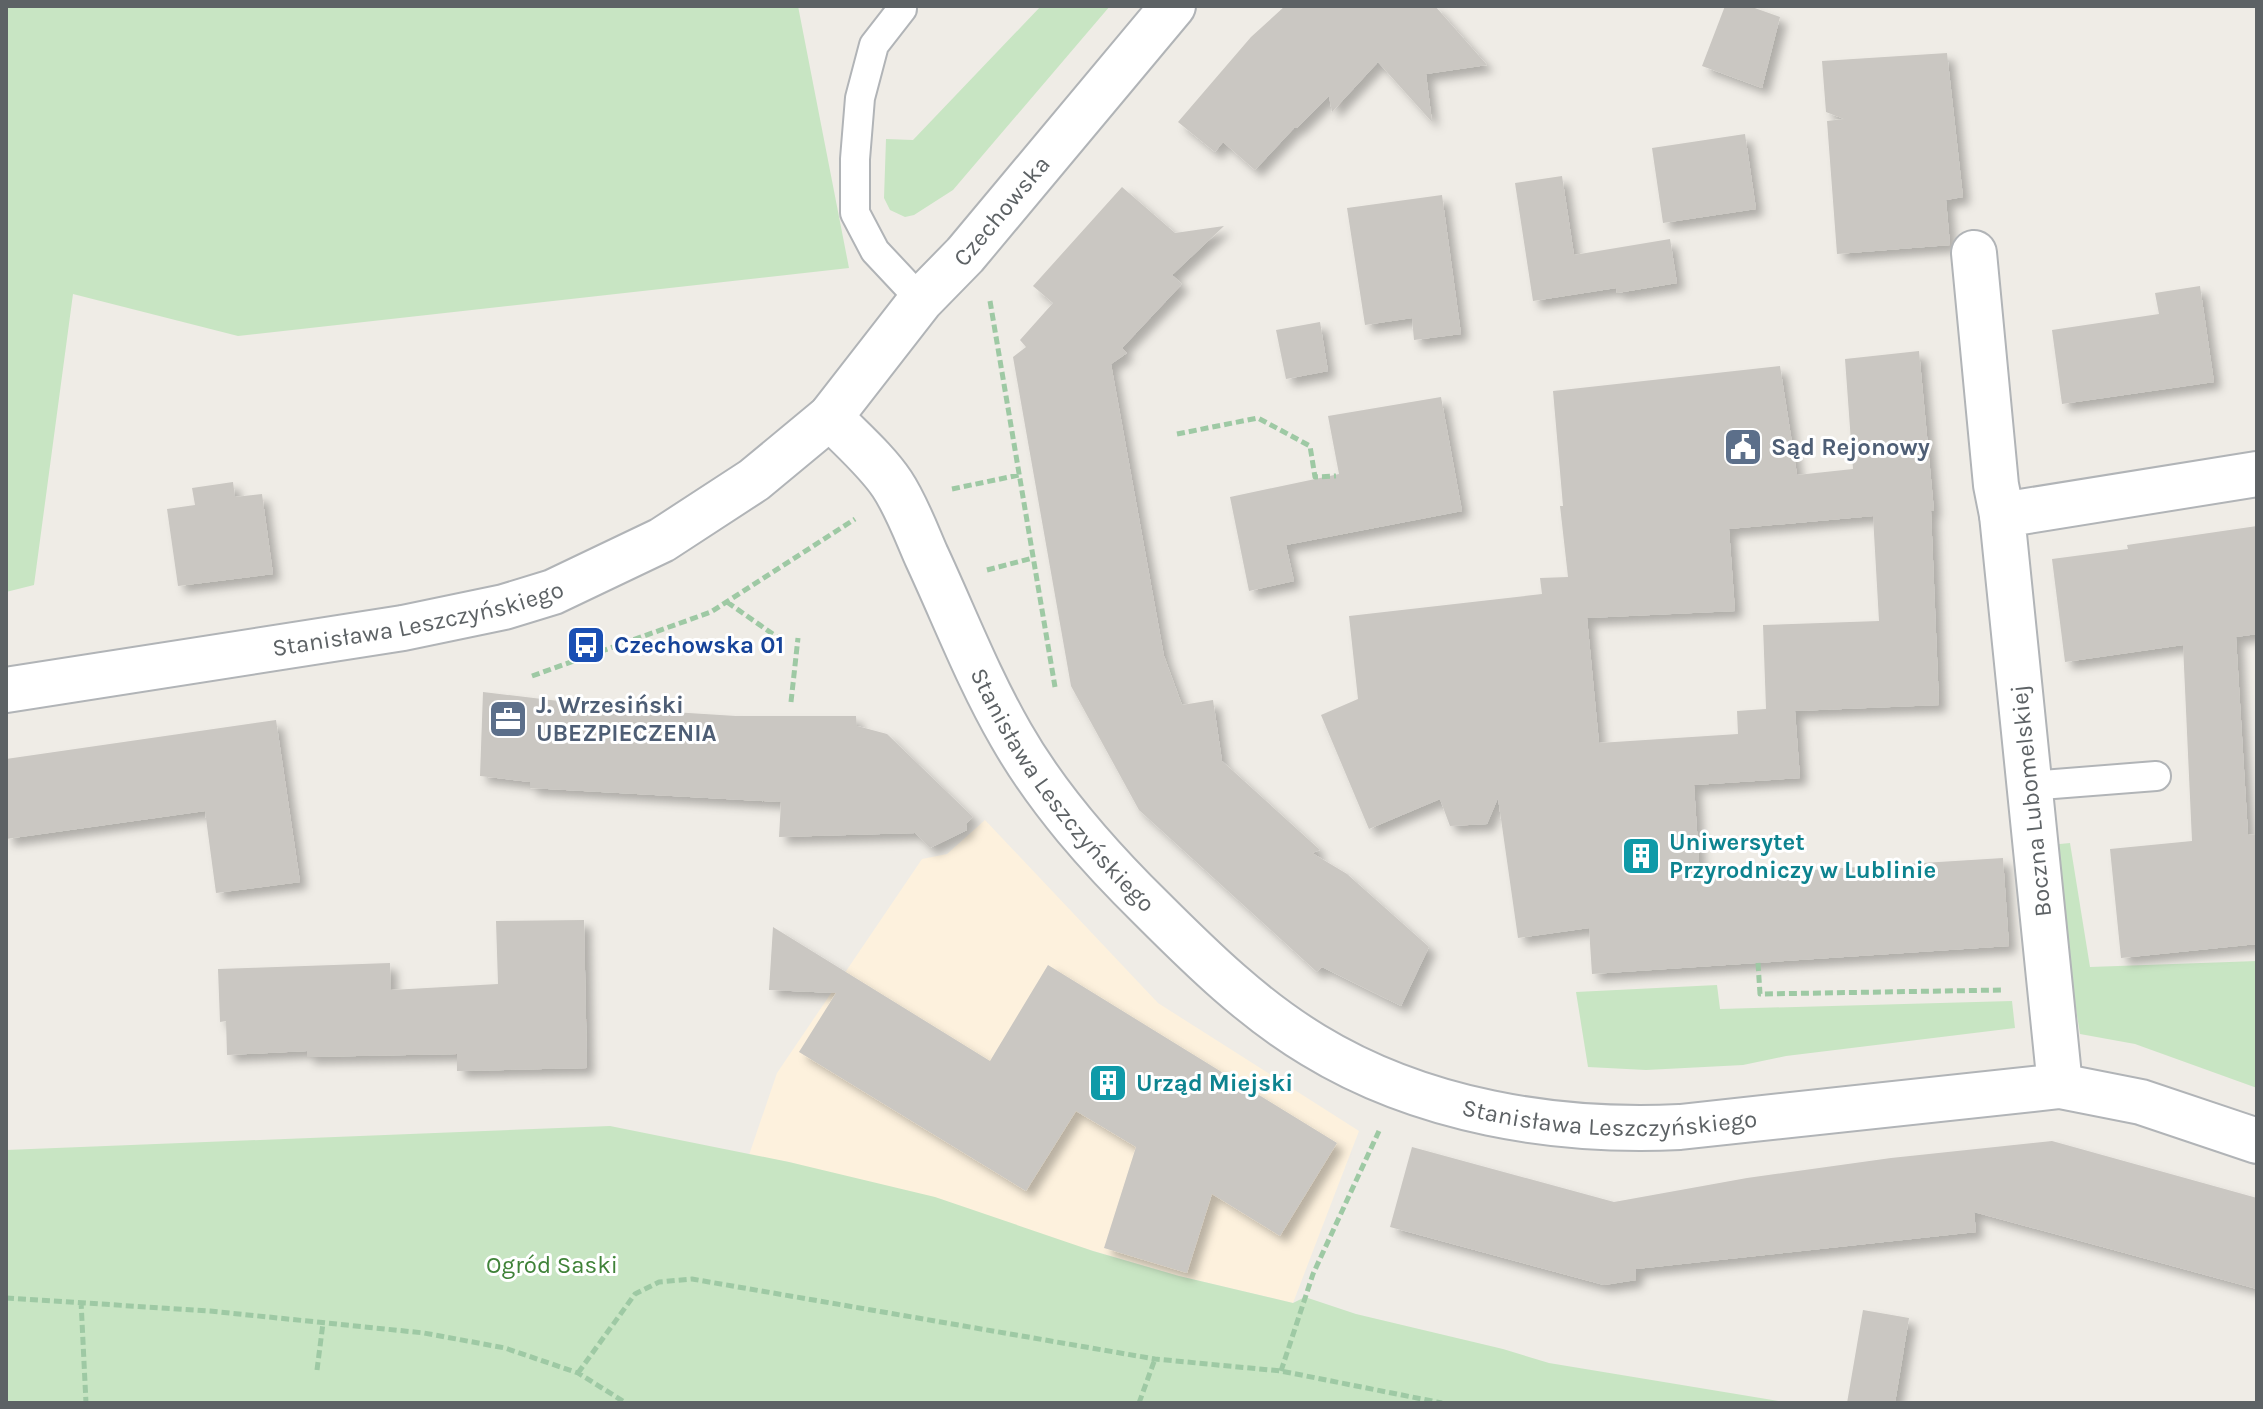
<svg xmlns="http://www.w3.org/2000/svg" width="2263" height="1409" font-family="Karla,sans-serif">
  <style>
    .commercial { fill: #fdf1dd }
    .green { fill: #c8e5c3 }
    .building { fill: #cac7c2; fill-rule: evenodd; filter: url(#shadow) }
    .lines { fill: none; stroke-linecap: round; stroke-linejoin: round }
    .service-casing { stroke: #b1b4b7; stroke-width: 32 }
    .minor-casing { stroke: #b1b4b7; stroke-width: 48 }
    .path { stroke: #9ec9a4; stroke-width: 5; stroke-dasharray: 8 4; stroke-linecap: butt }
    .service { stroke: #fff; stroke-width: 28 }
    .minor { stroke: #fff; stroke-width: 44 }
    .labels { text-anchor: middle; dominant-baseline: central; stroke-width: 6; stroke-linejoin: round; paint-order: stroke }
    .street-label { font-size: 24px; fill: #5d6265; stroke: #fff }
    .service-label { font-size: 24px; font-weight: bold; fill: #4e5e75; stroke: #fff; text-anchor: start }
    .transit-label { font-size: 24px; font-weight: bold; fill: #164399; stroke: #fff; text-anchor: start }
    .culture-label { font-size: 24px; font-weight: bold; fill: #0d838f; stroke: #fff; text-anchor: start }
    .park-label { font-size: 24px; fill: #3f8238; stroke: #fff }
  </style>
  <defs>
    <filter id="shadow"><feDropShadow dx="7" dy="7" stdDeviation="4" flood-color="#0004"/></filter>
  </defs>
  <rect width="100%" height="100%" fill="#efece6"/>
  <!-- commercial -->
  <path class="commercial" d="M 985,820 L 1158,1003 L 1359,1131 L 1293,1303 L 1179,1276 L 789,1162 L 749,1155 L 777,1073 L 922,859 L 947,854 Z"/>
  <!-- green -->
  <path class="green" d="M 6,6 L 798,6 L 849,268 L 238,336 L 73,294 L 34,585 L 6,592 Z
    M 1041,6 L 1110,6 L 953,190 L 914,215 L 905,217 L 890,210 L 884,198 L 886,139 L 913,140 Z
    M 2070,843 L 2090,967 L 2257,961 L 2257,1088 L 2135,1044 L 2080,1034 L 2050,845 Z
    M 1717,985 L 1720,1009 L 2012,1001 L 2015,1028 L 1786,1056 L 1743,1065 L 1646,1070 L 1588,1067 L 1576,992 Z
    M 610,1126 L 789,1162 L 935,1197 L 1093,1251 L 1179,1276 L 1293,1303 L 1305,1297 L 1356,1314 L 1503,1349 L 1549,1363 L 1791,1403 L 6,1403 L 6,1150 Z"/>
  <!-- building -->
  <path class="building" d="M 1285,6 L 1435,6 L 1487,65 L 1426,74 L 1432,122 L 1378,62 L 1332,112 L 1329,96 L 1297,128 L 1295,127 L 1255,170 L 1223,142 L 1215,152 L 1178,122 L 1251,37 Z
    M 1725,6 L 1749,6 L 1780,17 L 1762,88 L 1702,66 Z
    M 1947,53 L 1963,197 L 1946,200 L 1950,245 L 1837,254 L 1827,121 L 1844,119 L 1826,112 L 1822,61 Z
    M 1745,134 L 1756,209 L 1663,223 L 1652,148 Z
    M 1562,176 L 1574,255 L 1670,239 L 1677,283 L 1617,293 L 1616,288 L 1533,301 L 1515,183 Z
    M 1122,187 L 1175,233 L 1224,226 L 1172,275 L 1182,284 L 1122,348 L 1127,353 L 1111,364 L 1164,656 L 1182,705 L 1213,700 L 1222,761 L 1320,850 L 1312,853 L 1347,874 L 1429,947 L 1401,1006 L 1322,967 L 1317,972 L 1139,810 L 1071,686 L 1013,357 L 1026,347 L 1020,340 L 1053,303 L 1033,286 Z
    M 1442,195 L 1461,334 L 1414,340 L 1412,318 L 1365,325 L 1347,208 Z
    M 2200,286 L 2214,382 L 2062,404 L 2052,330 L 2159,314 L 2155,293 Z
    M 1320,322 L 1328,371 L 1286,379 L 1276,330 Z
    M 1919,351 L 1934,511 L 1931,511 L 1939,705 L 1795,711 L 1800,778 L 1694,785 L 1700,877 L 2003,858 L 2009,946 L 1592,974 L 1589,928 L 1518,938 L 1498,798 L 1487,824 L 1450,826 L 1440,799 L 1369,829 L 1321,715 L 1358,699 L 1349,616 L 1542,594 L 1540,578 L 1568,577 L 1560,506 L 1563,506 L 1553,391 L 1780,366 L 1797,475 L 1853,469 L 1845,359 ZM 1873,516 L 1879,621 L 1763,625 L 1766,709 L 1737,711 L 1738,734 L 1599,743 L 1587,618 L 1735,611 L 1729,529 Z
    M 1441,397 L 1462,511 L 1286,545 L 1294,581 L 1249,591 L 1230,497 L 1339,474 L 1328,416 Z
    M 233,482 L 235,497 L 262,494 L 273,574 L 178,586 L 167,509 L 195,505 L 192,488 Z
    M 2257,526 L 2257,634 L 2236,637 L 2248,835 L 2257,834 L 2257,944 L 2121,958 L 2110,849 L 2192,841 L 2183,645 L 2065,662 L 2052,559 L 2128,549 L 2127,545 Z
    M 483,692 L 625,709 L 736,716 L 856,716 L 857,726 L 887,734 L 973,817 L 966,824 L 967,830 L 930,848 L 915,833 L 779,837 L 781,802 L 530,788 L 530,782 L 480,776 Z
    M 276,720 L 300,882 L 216,893 L 205,811 L 6,839 L 6,759 Z
    M 584,920 L 587,1068 L 457,1071 L 457,1054 L 307,1057 L 307,1051 L 227,1055 L 226,1021 L 220,1022 L 218,969 L 390,963 L 391,990 L 498,984 L 496,921 Z
    M 773,927 L 990,1061 L 1048,965 L 1337,1143 L 1280,1236 L 1212,1194 L 1187,1273 L 1104,1248 L 1136,1147 L 1076,1111 L 1026,1191 L 799,1052 L 836,993 L 769,990 Z
    M 2052,1141 L 2257,1198 L 2257,1289 L 1974,1212 L 1976,1232 L 1636,1269 L 1636,1280 L 1604,1285 L 1390,1227 L 1412,1147 L 1614,1202 L 1747,1178 L 1891,1158 Z
    M 1863,1310 L 1909,1318 L 1895,1403 L 1847,1403 Z"/>
  <g class="lines">
    <defs>
      <path id="service" d="M 902,9 L 874,45 L 860,98 L 855,159 L 855,213 L 875,251 L 921,300
        M 2029,786 L 2156,776"/>
      <g id="minor">
        <path d="M 1974,253 L 1996,485 L 2002,515"/>
        <path id="s1" d="M 830,417 C 850,438 876,460 892,484 C 906,505 916,532 926,555 C 954,615 978,678 1011,735 C 1048,800 1099,857 1152,909 C 1201,958 1253,1009 1313,1045 C 1421,1111 1555,1133 1680,1127 L 2060,1086 L 2141,1102 L 2257,1141"/>
        <path id="s2" d="M 6,690 L 403,628 L 504,607 L 553,592 L 662,540 L 754,480 L 830,417 L 921,300 L 965,255 L 1173,6"/>
        <path d="M 2060,1086 L 2002,515 L 2257,474"/>
      </g>
    </defs>
    <!-- service casing -->
    <use href="#service" class="service-casing"/>
    <!-- minor casing -->
    <use href="#minor" class="minor-casing"/>
    <!-- path -->
    <path class="path" d="M 990,301 L 1055,687
      M 1177,434 L 1258,418 L 1310,446 L 1315,477 L 1336,476
      M 952,489 L 1019,475
      M 987,570 L 1033,558
      M 727,602 L 777,637
      M 532,676 L 711,612 L 855,519
      M 791,702 L 798,638
      M 1758,963 L 1760,994 L 2003,990
      M 6,1298 L 210,1311 L 424,1333 L 505,1348 L 578,1373 L 626,1403
      M 81,1301 L 86,1403
      M 317,1370 L 323,1323
      M 1281,1371 L 1313,1274 L 1379,1131
      M 578,1373 L 635,1294 L 659,1282 L 692,1279 L 1155,1359 L 1281,1371 L 1442,1403
      M 1139,1403 L 1155,1359"/>
    <!-- service -->
    <use href="#service" class="service"/>
    <!-- minor -->
    <use href="#minor" class="minor"/>
  </g>
  <!-- icons -->
  <defs>
    <symbol id="civic-square" viewBox="-11 -11 22 22"><rect x="-9" y="-9" width="18" height="18" rx="4" fill="#5c6f8a" stroke="#fff"/><path d="M-.6-6.5H3V-4.5H.6V-3L4-1V1h2V6H-6V1h2V-1L-.6-3ZM-1.2 2.5V6h2.4V2.5Z" fill="#fff"/></symbol>
    <symbol id="bus-square" viewBox="-11 -11 22 22"><rect x="-9" y="-9" width="18" height="18" rx="4" fill="#1a4fb4" stroke="#fff"/><path d="M-5-6H5V4H4V6H2V4H-2V6H-4V4H-5ZM-3.5-4V0h7V-4ZM-3.5 1.2v1.5H-2V1.2ZM2 1.2v1.5H3.5V1.2Z" fill="#fff"/></symbol>
    <symbol id="office-square" viewBox="-11 -11 22 22"><rect x="-9" y="-9" width="18" height="18" rx="4" fill="#5c6f8a" stroke="#fff"/><path d="M-6-3h4V-5.5h4V-3h4V5H-6ZM-1-4.5V-3h2v-1.5ZM-6 0V1H6V0Z" fill="#fff"/></symbol>
    <symbol id="building-square" viewBox="-11 -11 22 22"><rect x="-9" y="-9" width="18" height="18" rx="4" fill="#0f9aa8" stroke="#fff"/><path d="M-4-6H4V6H1V3H-1V6H-4ZM-2.5-4.3h1.7v1.8h-1.7ZM.8-4.3h1.7v1.8H.8ZM-2.5-1h1.7V.8h-1.7ZM.8-1h1.7V.8H.8Z" fill="#fff"/></symbol>
  </defs>
  <g fill-rule="evenodd">
    <use href="#civic-square" x="1721" y="425" width="44" height="44"/>
    <use href="#bus-square" x="564" y="623" width="44" height="44"/>
    <use href="#office-square" x="486" y="697" width="44" height="44"/>
    <use href="#building-square" x="1619" y="834" width="44" height="44"/>
    <use href="#building-square" x="1086" y="1061" width="44" height="44"/>
  </g>
  <g class="labels">
    <!-- street labels -->
    <g class="street-label">
      <text stroke="none"><textPath href="#s2" startOffset="1154">Czechowska</textPath></text>
      <text stroke="none"><textPath href="#s2" startOffset="418">Stanisława Leszczyńskiego</textPath></text>
      <text stroke="none"><textPath href="#s1" startOffset="444">Stanisława Leszczyńskiego</textPath></text>
      <text transform="translate(2031 801) rotate(-96)">Boczna Lubomelskiej</text>
      <text stroke="none"><textPath href="#s1" startOffset="1116">Stanisława Leszczyńskiego</textPath></text>
    </g>
    <!-- service labels -->
    <g class="service-label">
      <text x="1771" y="447">Sąd Rejonowy</text>
      <text x="536" y="705">J. Wrzesiński<tspan x="536" dy="28">UBEZPIECZENIA</tspan></text>
    </g>
    <!-- transit labels -->
    <g class="transit-label">
      <text x="614" y="645">Czechowska 01</text>
    </g>
    <!-- culture labels -->
    <g class="culture-label">
      <text x="1669" y="842">Uniwersytet<tspan x="1669" dy="28">Przyrodniczy w Lublinie</tspan></text>
      <text x="1136" y="1083">Urząd Miejski</text>
    </g>
    <!-- park labels -->
    <g class="park-label">
      <text x="552" y="1265">Ogród Saski</text>
    </g>
  </g>
  <!-- border -->
  <rect width="2263" height="1409" fill="none" stroke="#5d6265" stroke-width="16"/>
</svg>
